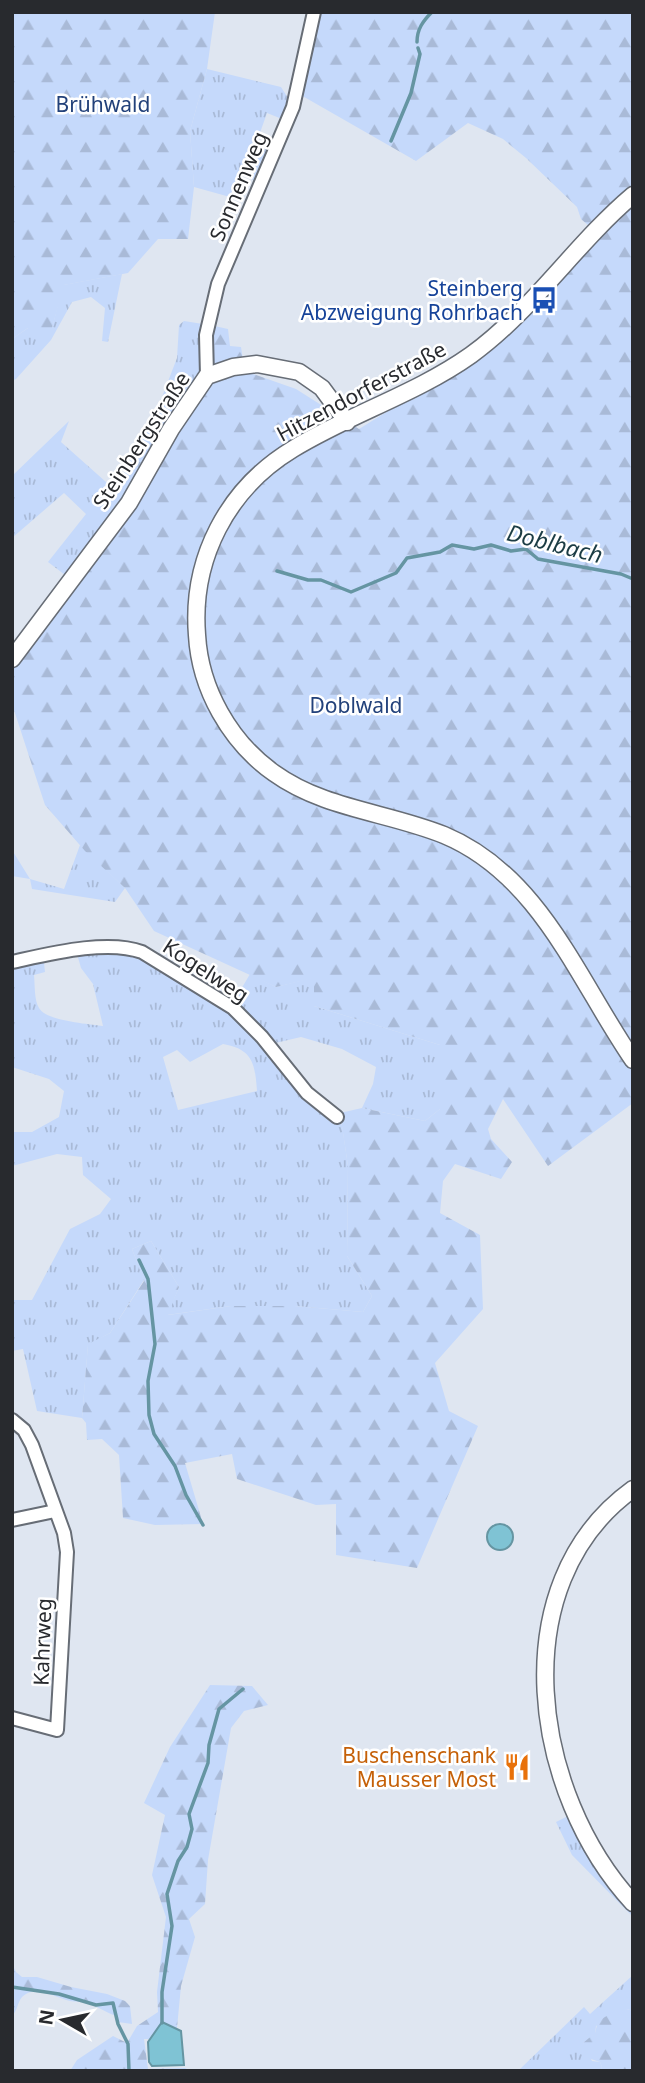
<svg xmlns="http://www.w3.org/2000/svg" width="645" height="2083" font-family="'Noto Sans',sans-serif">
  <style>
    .grass { fill: url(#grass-tufts); fill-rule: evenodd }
    .forest { fill: url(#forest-firs) }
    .water { fill: #7fc3d4; stroke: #6595a2; stroke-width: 2 }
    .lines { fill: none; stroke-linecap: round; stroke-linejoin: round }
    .stream { stroke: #6595a2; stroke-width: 3.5 }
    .minor-casing { stroke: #676d76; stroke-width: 16 }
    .major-casing { stroke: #676d76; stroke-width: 19 }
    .minor { stroke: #fff; stroke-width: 12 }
    .major { stroke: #fff; stroke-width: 16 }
    .labels { text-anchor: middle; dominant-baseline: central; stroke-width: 5; stroke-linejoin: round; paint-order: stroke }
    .park-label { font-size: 21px; fill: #22417a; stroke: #fff }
    .street-label { font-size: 21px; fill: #282a2e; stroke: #fff }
    .transit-label { font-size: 21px; fill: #164399; stroke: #fff; text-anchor: end }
    .food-label { font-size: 21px; fill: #c56008; stroke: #fff; text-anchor: end }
    .water-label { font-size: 23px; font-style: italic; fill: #1b3c44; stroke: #fff }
  </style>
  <defs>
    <pattern id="grass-tufts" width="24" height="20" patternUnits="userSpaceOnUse" patternTransform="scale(1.75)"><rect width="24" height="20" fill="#c5d9fb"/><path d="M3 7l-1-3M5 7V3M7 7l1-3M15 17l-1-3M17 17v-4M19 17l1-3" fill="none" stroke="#a9bad7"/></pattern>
    <pattern id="forest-firs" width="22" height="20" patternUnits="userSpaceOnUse" patternTransform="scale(1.75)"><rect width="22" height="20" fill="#c5d9fb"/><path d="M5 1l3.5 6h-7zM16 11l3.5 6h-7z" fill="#a9bad7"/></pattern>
  </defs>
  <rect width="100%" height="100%" fill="#dfe6f1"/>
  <!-- grass -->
  <path class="grass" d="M 207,69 L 281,87 L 288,98 L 282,119 L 267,113 L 256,144 L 268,149 L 256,181 L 239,174 L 230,197 L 194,187 L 190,131 Z
    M 122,274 L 108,342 L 102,341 L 105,308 L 91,297 L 72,302 L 51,340 L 16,379 L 12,381 L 12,339 L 28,328 L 52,328 L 63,285 Z
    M 184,321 L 203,324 L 199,347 L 200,378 L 183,397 L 139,478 L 69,578 L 48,562 L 86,514 L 64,493 L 12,538 L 12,476 L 69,421 L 61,442 L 106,482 L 120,482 L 162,397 L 177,358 L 179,325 Z
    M 80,845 L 125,888 L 115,902 L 32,889 L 30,879 L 12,876 L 12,850 L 30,879 L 64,889 Z
    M 127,950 L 220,1002 L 342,1125 L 348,1166 L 347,1256 L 372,1296 L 363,1312 L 295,1306 L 231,1306 L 167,1315 L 179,1287 L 151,1241 L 132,1249 L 144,1280 L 110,1333 L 88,1345 L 82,1418 L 37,1411 L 23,1349 L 12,1351 L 12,1300 L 32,1300 L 70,1229 L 100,1214 L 111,1199 L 83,1175 L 82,1157 L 57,1154 L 12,1166 L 12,1132 L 32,1132 L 59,1117 L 64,1091 L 49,1079 L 12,1067 L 12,964 L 36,960 L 44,963 L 45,972 L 34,975 C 35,985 34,1000 39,1008 C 46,1021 89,1024 103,1026 L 93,984 L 81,968 L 77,954 ZM 223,1044 C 253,1049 255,1064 257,1091 L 178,1110 L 163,1057 L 177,1050 L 190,1062 Z
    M 250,974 L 276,987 L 315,977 L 314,1006 L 440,1045 L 440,1109 L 425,1121 L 362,1108 L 373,1084 L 376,1067 L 342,1049 L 301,1037 L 271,1044 L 233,1003 Z
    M 570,1815 L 633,1910 L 633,1917 L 572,1855 L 556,1822 Z
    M 633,1975 L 633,2011 L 627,2009 L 596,2026 L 595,2034 L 583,2043 L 592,2061 L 600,2062 L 602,2067 L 600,2071 L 518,2071 L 584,2007 L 590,2014 Z"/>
  <!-- forest -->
  <path class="forest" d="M 12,12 L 215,12 L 207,69 L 190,131 L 194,187 L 188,239 L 158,239 L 128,273 L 64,285 L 52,328 L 28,328 L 12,339 Z
    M 310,12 L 633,12 L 633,185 L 589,226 L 581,219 L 577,207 L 526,158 L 503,139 L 468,123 L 416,161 L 299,94 Z
    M 633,202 L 633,1103 L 548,1166 L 503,1099 L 488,1129 L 491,1139 L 512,1162 L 501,1179 L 455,1164 L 443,1181 L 440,1213 L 480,1235 L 483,1309 L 435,1363 L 449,1411 L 478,1426 L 417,1568 L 336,1555 L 336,1504 L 316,1505 L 237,1479 L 232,1454 L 185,1463 L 203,1524 L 155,1525 L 123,1518 L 119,1455 L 102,1439 L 87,1440 L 86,1423 L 82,1418 L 88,1344 L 110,1333 L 144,1281 L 132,1249 L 151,1241 L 179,1287 L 168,1315 L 231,1306 L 295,1306 L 363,1312 L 372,1296 L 347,1256 L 348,1166 L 340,1113 L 362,1108 L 425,1121 L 440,1109 L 440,1045 L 314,1006 L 314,978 L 276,987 L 154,931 L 125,888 L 85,851 L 45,805 L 12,704 L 12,670 L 129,503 L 209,381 L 233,372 L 253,374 L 296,389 L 359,429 L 480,354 Z
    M 210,325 L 228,329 L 230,346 L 241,347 L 243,360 L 213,366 Z
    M 210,1685 L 252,1686 L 268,1705 L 244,1711 L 231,1728 L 208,1860 L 205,1904 L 189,1919 L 195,1937 L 181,1986 L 177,2028 L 162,2022 L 149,2039 L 144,2039 L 148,2069 L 185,2068 L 191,2071 L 70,2071 L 77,2060 L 113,2036 L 127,2043 L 137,2026 L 158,2012 L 157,1992 L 166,1917 L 152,1875 L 165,1815 L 144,1803 L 170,1747 Z
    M 12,1964 L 16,1972 L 22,1977 L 37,1977 L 71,1987 L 107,1994 L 125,2001 L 130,2006 L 132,2024 L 118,2022 L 117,2016 C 106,2013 95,2005 87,2002 C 81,2001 75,2002 70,2001 C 56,1998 35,1984 22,1997 C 17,2003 18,2010 12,2016 Z
    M 627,2009 L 633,2011 L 633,2071 L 600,2071 L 602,2067 L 600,2062 L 585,2057 L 583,2043 L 595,2033 L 598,2021 L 617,2010 Z"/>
  <!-- water -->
  <path class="water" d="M487 1537a13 13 0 1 1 26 0a13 13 0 1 1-26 0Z
    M 162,2022 L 181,2031 L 184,2065 L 152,2066 L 149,2062 L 148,2042 Z"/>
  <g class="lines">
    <!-- stream -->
    <path class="stream" d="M 417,42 C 417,29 423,21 432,12
      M 391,141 L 411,93 L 420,54 L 418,48
      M 277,571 L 308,580 L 321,580 L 351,592 L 396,573 L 407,558 L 440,552 L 452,545 L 474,549 L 491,545 L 511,551 L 526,549 L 538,559 L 621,574 L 633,579
      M 139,1260 L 148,1279 L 155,1344 L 148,1381 L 149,1415 L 154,1434 L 175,1466 L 186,1495 L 203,1525
      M 12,1987 L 59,1994 L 96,2005 L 113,2003 L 118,2024 L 128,2044 L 129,2071
      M 162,2023 L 162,1992 L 172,1926 L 167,1894 L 178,1861 L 187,1847 L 192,1829 L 189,1814 L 208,1763 L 209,1745 L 219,1709 L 243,1689"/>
    <defs>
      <path id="minor" d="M 207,376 L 206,335 L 218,284 L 293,107 L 314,12
        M 12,962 C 49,954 107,939 142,952 L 233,1008 L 262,1037 L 307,1093 L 337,1117
        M 12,1420 L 24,1430 L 32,1445 L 64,1533 L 67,1552 L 57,1730 L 12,1718
        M 12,1520 L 55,1511"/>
      <path id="major" d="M 633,195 C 575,244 533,310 471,355 C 416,394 350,414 293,449 C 227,489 191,559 197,635 C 200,689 230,742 274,773 C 324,809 387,812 444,835 C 540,875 578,980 633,1060
        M 12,659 L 129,503 L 171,429 L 207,376 L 233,367 L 257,364 L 299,372 L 322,388 L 347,422
        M 633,1489 C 500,1585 533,1795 633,1903"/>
    </defs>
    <!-- minor casing -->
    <use href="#minor" class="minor-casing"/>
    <!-- major casing -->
    <use href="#major" class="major-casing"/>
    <!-- minor -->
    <use href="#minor" class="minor"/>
    <!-- major -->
    <use href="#major" class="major"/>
  </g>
  <!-- icons -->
  <defs>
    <symbol id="bus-bare" viewBox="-9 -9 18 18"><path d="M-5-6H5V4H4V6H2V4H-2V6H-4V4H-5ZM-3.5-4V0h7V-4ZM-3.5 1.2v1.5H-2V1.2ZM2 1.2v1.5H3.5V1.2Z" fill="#1a4fb4" stroke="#fff" stroke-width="2.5" paint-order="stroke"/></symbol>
    <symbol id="restaurant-bare" viewBox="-9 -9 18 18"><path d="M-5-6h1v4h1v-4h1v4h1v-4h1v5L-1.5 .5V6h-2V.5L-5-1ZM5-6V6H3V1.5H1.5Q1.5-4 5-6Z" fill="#e8710a" stroke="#fff" stroke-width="2.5" paint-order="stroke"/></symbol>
  </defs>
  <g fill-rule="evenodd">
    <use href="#bus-bare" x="525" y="281" width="38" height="38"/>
    <use href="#restaurant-bare" x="498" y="1748" width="38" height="38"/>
  </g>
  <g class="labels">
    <!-- park labels -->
    <g class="park-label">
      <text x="103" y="104">Brühwald</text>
      <text x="356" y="705">Doblwald</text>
    </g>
    <!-- street labels -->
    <g class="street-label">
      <text transform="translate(238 186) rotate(-67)">Sonnenweg</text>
      <text transform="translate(361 391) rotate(-28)">Hitzendorferstraße</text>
      <text transform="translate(141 440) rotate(-57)">Steinbergstraße</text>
      <text transform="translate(206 970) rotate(33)">Kogelweg</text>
      <text transform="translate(42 1642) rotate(-88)">Kahrweg</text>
    </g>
    <!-- transit labels -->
    <g class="transit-label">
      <text x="523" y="288">Steinberg<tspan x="523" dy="24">Abzweigung Rohrbach</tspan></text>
    </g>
    <!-- food labels -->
    <g class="food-label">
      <text x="496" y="1755">Buschenschank<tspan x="496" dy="24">Mausser Most</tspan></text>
    </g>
    <!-- water labels -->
    <g class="water-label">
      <text transform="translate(555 543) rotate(14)">Doblbach</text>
    </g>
  </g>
  <!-- border -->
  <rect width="645" height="2083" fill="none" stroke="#282a2e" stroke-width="28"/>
  <!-- north arrow -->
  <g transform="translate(63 2020) rotate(279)" stroke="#ffffff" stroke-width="5" paint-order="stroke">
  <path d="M0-5L12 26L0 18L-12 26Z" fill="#282a2e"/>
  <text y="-10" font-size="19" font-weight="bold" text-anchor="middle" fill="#282a2e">N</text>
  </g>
</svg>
